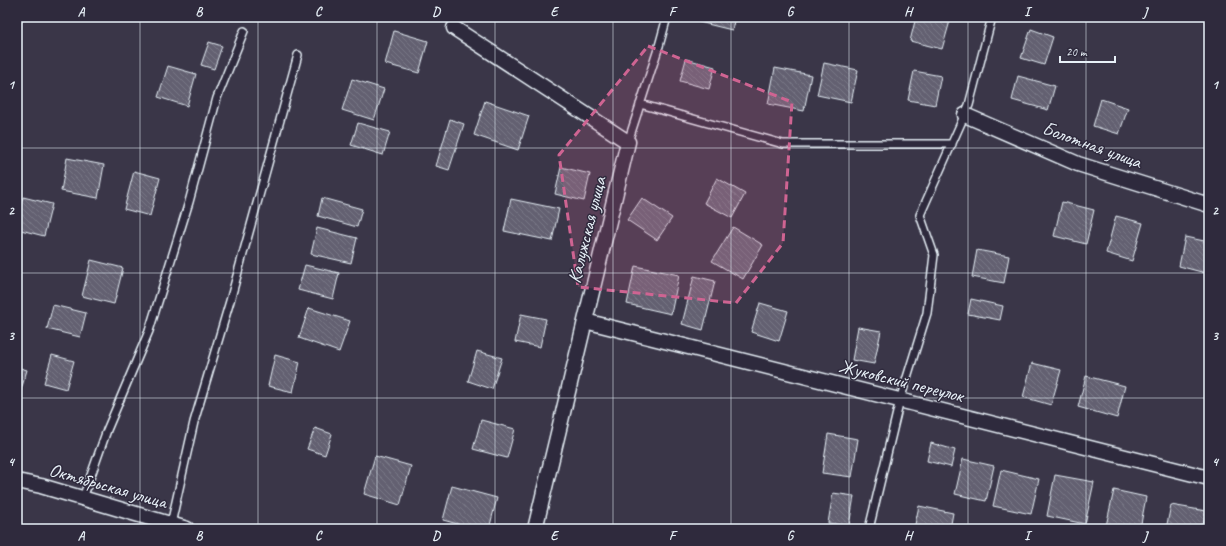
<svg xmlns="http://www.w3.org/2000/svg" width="1226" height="546" font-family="Caveat,sans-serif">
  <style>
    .building { fill: url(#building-back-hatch); stroke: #e8f1f8 }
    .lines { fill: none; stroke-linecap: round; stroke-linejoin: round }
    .service-casing { stroke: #e8f1f8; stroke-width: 10 }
    .minor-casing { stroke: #e8f1f8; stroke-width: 17 }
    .service { stroke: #2f2a3d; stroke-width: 7 }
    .minor { stroke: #2f2a3d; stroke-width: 14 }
    .marked { fill: #cf6492; fill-opacity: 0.2; stroke: #cf6492; stroke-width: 3; stroke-dasharray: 8 5; stroke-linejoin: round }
    .grid { fill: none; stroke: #e8f1f8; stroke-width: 1; stroke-opacity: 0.55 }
    .labels { text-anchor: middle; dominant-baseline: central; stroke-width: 3; stroke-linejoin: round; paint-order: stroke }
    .street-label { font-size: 19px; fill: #e8f1f8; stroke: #2f2a3d }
    .neatline { fill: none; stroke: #e8f1f8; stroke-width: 1.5 }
    .grid-label { font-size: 13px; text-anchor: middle; font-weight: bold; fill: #e8f1f8 }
  </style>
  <defs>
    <pattern id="building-back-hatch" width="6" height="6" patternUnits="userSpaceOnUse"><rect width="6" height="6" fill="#636171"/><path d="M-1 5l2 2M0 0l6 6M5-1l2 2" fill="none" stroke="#797886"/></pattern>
  </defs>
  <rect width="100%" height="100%" fill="#3a3648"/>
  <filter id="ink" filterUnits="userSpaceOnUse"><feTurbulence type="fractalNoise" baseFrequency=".025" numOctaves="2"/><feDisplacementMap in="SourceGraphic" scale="8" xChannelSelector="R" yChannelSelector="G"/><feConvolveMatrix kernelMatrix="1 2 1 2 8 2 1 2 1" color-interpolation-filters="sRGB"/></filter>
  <g filter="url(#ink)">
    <!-- building -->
    <path class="building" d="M 700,17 L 735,17 L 732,30 L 699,22 Z
      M 916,17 L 934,17 L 950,21 L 942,49 L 910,41 Z
      M 1031,29 L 1053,37 L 1044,65 L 1021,58 Z
      M 394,31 L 428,41 L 419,73 L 385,64 Z
      M 209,42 L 222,46 L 214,69 L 201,65 Z
      M 686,59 L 715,67 L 709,89 L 680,81 Z
      M 824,63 L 858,70 L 851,102 L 817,95 Z
      M 168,66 L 196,74 L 187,106 L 158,97 Z
      M 775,68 L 811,75 L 804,111 L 768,104 Z
      M 914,71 L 941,76 L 935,105 L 908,100 Z
      M 1018,76 L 1055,86 L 1048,110 L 1012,100 Z
      M 352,79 L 384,89 L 374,120 L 342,110 Z
      M 1101,99 L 1128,108 L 1119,134 L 1093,126 Z
      M 485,101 L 529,116 L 518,150 L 474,135 Z
      M 450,119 L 464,124 L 449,170 L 436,166 Z
      M 358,123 L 390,132 L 383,155 L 351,145 Z
      M 67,158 L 104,165 L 98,198 L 61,191 Z
      M 561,167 L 590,174 L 584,201 L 555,194 Z
      M 134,171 L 160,178 L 150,216 L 124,209 Z
      M 717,178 L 745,194 L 732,218 L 704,203 Z
      M 23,197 L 52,204 L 44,236 L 17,229 L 17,220 Z
      M 322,198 L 362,209 L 357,227 L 318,216 Z
      M 642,198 L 672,218 L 657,240 L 627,220 Z
      M 511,199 L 559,209 L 552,241 L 504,231 Z
      M 1062,202 L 1094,210 L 1086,244 L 1054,236 Z
      M 1116,216 L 1143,223 L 1132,261 L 1106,253 Z
      M 733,227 L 763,245 L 743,279 L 712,261 Z
      M 317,228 L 357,238 L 351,263 L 311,254 Z
      M 1185,237 L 1209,242 L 1209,274 L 1179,266 Z
      M 977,250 L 1009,256 L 1004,283 L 972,277 Z
      M 91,260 L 123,268 L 114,304 L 82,296 Z
      M 305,265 L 339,273 L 333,299 L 298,290 Z
      M 635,266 L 679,275 L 671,314 L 627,304 Z
      M 694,276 L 715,281 L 703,330 L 682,324 Z
      M 971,299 L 1003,306 L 1000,320 L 968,314 Z
      M 760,303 L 788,311 L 779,341 L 751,332 Z
      M 53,305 L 86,313 L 80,337 L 47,329 Z
      M 309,308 L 350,321 L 339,352 L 299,338 Z
      M 521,314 L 546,319 L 540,347 L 515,342 Z
      M 858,327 L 881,331 L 874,364 L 852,360 Z
      M 477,351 L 502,358 L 492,389 L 468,381 Z
      M 52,355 L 74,361 L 66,389 L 44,383 Z
      M 275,355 L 300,362 L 293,392 L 268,386 Z
      M 1032,363 L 1061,370 L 1051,405 L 1023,397 Z
      M 17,367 L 27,370 L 17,403 Z
      M 1086,376 L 1125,386 L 1117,418 L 1078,407 Z
      M 481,420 L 515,429 L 507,458 L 473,449 Z
      M 315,428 L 332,434 L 325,455 L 307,449 Z
      M 828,434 L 858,439 L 852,477 L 822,473 Z
      M 931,443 L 955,450 L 951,467 L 927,461 Z
      M 375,456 L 411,466 L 400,505 L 364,494 Z
      M 963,459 L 994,466 L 986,501 L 955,494 Z
      M 1001,470 L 1039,479 L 1031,514 L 993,506 Z
      M 1055,475 L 1094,482 L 1085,524 L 1047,516 Z
      M 452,486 L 497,498 L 489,529 L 476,529 L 443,520 Z
      M 1114,490 L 1146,497 L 1140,529 L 1119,529 L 1106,526 Z
      M 833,493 L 854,496 L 849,526 L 828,523 Z
      M 1171,505 L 1206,511 L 1202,529 L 1166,529 Z
      M 919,506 L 953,513 L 950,529 L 914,529 Z"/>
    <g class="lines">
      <defs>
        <path id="service" d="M 17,20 L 20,17
          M 640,104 L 783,144 L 952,144
          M 628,142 L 659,46 L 667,17
          M 83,498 L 107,430 L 149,331 L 189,202 L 217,98 L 244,31
          M 171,524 L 194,422 L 230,301 L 298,55
          M 869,529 L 900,400 L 927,313 L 934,255 L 920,215 L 969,105 L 992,17"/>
        <path id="minor" d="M 454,28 L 628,142 L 535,529
          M 965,115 L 1078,164 L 1209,205
          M 585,321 L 1209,478
          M 17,481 L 41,486 L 187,529"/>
      </defs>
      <!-- service casing -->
      <use href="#service" class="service-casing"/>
      <!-- minor casing -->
      <use href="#minor" class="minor-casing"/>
      <!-- service -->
      <use href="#service" class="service"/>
      <!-- minor -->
      <use href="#minor" class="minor"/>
    </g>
  </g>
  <!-- marked area -->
  <path class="marked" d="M 648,46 L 792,102 L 783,243 L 736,303 L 578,287 L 559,155 Z"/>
  <!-- grid -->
  <path class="grid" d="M 140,17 L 140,529M 258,17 L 258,529M 377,17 L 377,529M 495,17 L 495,529M 613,17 L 613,529M 731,17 L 731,529M 849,17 L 849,529M 968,17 L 968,529M 1086,17 L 1086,529M 17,148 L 1209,148M 17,273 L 1209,273M 17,398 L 1209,398"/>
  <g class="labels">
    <!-- street labels -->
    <g class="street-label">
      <text transform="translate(1092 145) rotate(20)">Болотная улица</text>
      <text transform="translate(587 230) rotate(-76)">Калужская улица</text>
      <text transform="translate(901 381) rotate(14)">Жуковский переулок</text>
      <text transform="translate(108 486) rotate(16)">Октябрьская улица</text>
    </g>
  </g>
  <!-- margin -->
  <rect width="1226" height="546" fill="none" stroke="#2f2a3d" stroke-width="44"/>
  <!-- scale -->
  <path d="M1060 56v6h55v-6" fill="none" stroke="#e8f1f8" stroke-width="2"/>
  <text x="1066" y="56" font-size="12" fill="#e8f1f8" stroke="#2f2a3d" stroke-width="3" paint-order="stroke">20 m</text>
  <rect x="22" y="22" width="1182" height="502" class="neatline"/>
  <g class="grid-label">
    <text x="81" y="16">A</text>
    <text x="199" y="16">B</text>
    <text x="318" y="16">C</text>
    <text x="436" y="16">D</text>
    <text x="554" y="16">E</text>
    <text x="672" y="16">F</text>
    <text x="790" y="16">G</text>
    <text x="908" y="16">H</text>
    <text x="1027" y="16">I</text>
    <text x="1145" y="16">J</text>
    <text x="11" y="89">1</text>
    <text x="1215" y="89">1</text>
    <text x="11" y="215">2</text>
    <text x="1215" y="215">2</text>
    <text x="11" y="340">3</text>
    <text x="1215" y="340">3</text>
    <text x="11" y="466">4</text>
    <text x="1215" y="466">4</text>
    <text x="81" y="540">A</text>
    <text x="199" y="540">B</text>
    <text x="318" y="540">C</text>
    <text x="436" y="540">D</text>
    <text x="554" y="540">E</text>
    <text x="672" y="540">F</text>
    <text x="790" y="540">G</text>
    <text x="908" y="540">H</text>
    <text x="1027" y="540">I</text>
    <text x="1145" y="540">J</text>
  </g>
</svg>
